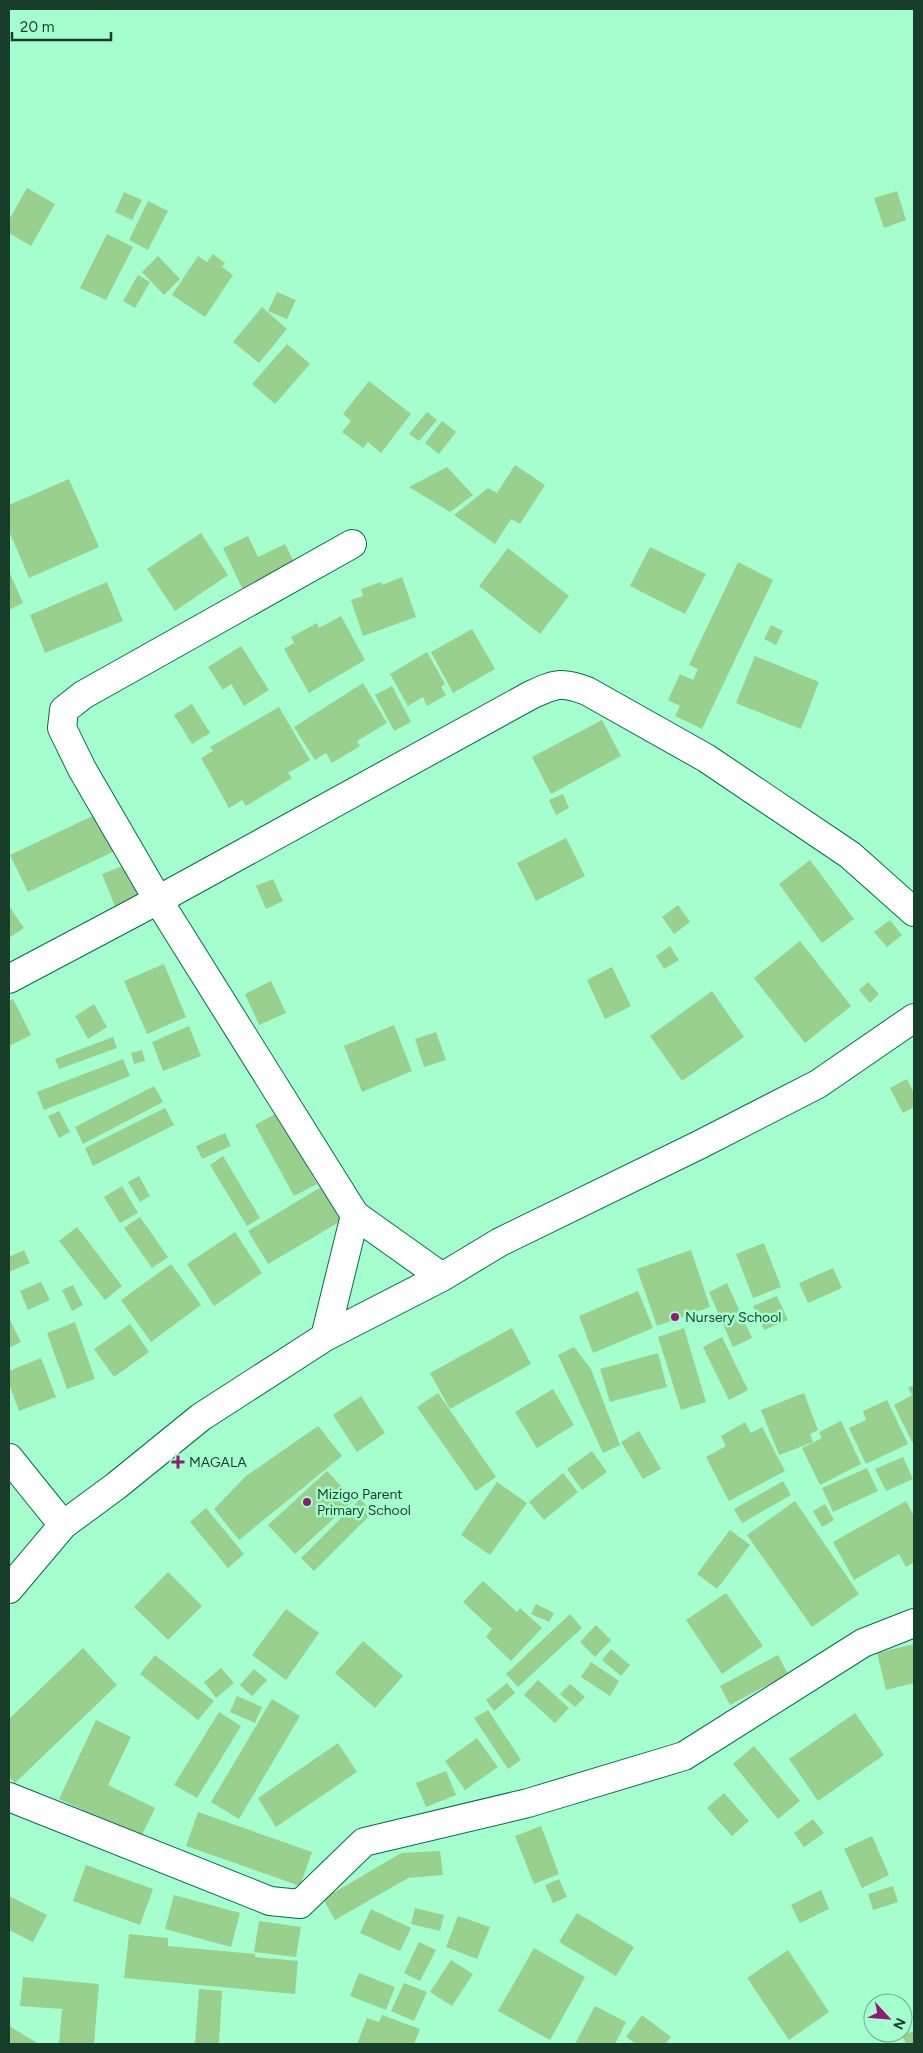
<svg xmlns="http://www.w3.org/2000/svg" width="923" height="2053" font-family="Figtree,sans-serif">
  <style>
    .building { fill: #99d08d }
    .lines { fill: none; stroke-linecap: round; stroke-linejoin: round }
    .minor-casing { stroke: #006f47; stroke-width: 30 }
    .minor { stroke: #fff; stroke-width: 28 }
    .poi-dot { fill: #931a77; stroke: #a5fece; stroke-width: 2 }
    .labels { text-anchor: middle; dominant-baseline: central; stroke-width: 5; stroke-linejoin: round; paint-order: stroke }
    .poi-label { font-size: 14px; fill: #183d2b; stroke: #a5fece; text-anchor: start }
  </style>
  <rect width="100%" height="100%" fill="#a5fece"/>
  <!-- building -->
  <path class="building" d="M 27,188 L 55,204 L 31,246 L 9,233 L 9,220 Z
    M 897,191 L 906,220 L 884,228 L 874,198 Z
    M 124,192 L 142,200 L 132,220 L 115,212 Z
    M 148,201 L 168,211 L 148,250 L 129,240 Z
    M 107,234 L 133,247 L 106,300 L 80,288 Z
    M 213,254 L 225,263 L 222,267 L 233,275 L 205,317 L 172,295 L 198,256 L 207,262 Z
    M 158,256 L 180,279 L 164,295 L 142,272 Z
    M 138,275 L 150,282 L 135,308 L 123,301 Z
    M 277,292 L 296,300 L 287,319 L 268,311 Z
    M 262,307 L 287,329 L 259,363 L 233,342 Z
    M 287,344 L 310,364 L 275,404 L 252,384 Z
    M 369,381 L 411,414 L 381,453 L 368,442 L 363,448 L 342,432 L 351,421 L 343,414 Z
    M 427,412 L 437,420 L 419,441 L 409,434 Z
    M 442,421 L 456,432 L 439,454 L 425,443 Z
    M 515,465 L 545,485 L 520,524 L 511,519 L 495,544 L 454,515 L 488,488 L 497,493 Z
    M 447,467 L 473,495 L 450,512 L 409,487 Z
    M 69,479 L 99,547 L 29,578 L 9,531 L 9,505 Z
    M 201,533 L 228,575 L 175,611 L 147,569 Z
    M 248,536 L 258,557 L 285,544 L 295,564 L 243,590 L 223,548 Z
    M 650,547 L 706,574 L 685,614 L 630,586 Z
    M 508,548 L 569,596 L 540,634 L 479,586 Z
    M 738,562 L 773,580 L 702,729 L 675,716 L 680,706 L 668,700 L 680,674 L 693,680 L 698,669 L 689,665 Z
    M 9,571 L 23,603 L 9,610 Z
    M 402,577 L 416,617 L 363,636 L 351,600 L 363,596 L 361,589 L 381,582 L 382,585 Z
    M 107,582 L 123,621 L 45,653 L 30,615 Z
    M 341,616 L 365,660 L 309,693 L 284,649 L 294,643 L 291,637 L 317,623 L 319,628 Z
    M 771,625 L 783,631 L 776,645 L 764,639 Z
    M 472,629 L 495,669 L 453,693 L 431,652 Z
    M 241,646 L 269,690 L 244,706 L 231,684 L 223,690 L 208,667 Z
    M 427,652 L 445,684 L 441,687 L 446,695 L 427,706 L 423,697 L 408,706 L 390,674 Z
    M 755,656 L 819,682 L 801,729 L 736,703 Z
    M 363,683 L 387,723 L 357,741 L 360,746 L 332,763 L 326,753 L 315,760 L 294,727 Z
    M 392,686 L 411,722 L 394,731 L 375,695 Z
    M 192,704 L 210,733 L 192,744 L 174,715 Z
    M 279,707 L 310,760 L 288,773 L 292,778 L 246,806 L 242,800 L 229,808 L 201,758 L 213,751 L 210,747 Z
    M 602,720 L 621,756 L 551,794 L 532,757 Z
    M 563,794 L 569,808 L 556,815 L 549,800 Z
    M 99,813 L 117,850 L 28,892 L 10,855 Z
    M 566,838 L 585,876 L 536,901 L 517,863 Z
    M 810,860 L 854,919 L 822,943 L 779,884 Z
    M 128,864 L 142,899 L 116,909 L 102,874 Z
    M 273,879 L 283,901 L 266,909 L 256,886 Z
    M 678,905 L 690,922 L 674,934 L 662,917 Z
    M 9,906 L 24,928 L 9,938 Z
    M 890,920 L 902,935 L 887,947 L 874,932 Z
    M 800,941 L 851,1006 L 805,1043 L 754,978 Z
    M 670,946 L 679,960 L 664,969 L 656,956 Z
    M 164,964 L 186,1017 L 147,1034 L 124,981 Z
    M 612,967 L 631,1006 L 605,1019 L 587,980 Z
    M 271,981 L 286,1013 L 259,1025 L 245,994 Z
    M 868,982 L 879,994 L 870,1003 L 859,990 Z
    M 712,991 L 744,1037 L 682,1081 L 650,1036 Z
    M 13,999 L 31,1035 L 9,1046 L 9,1001 Z
    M 94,1004 L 107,1027 L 88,1039 L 75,1016 Z
    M 394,1025 L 412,1071 L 362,1092 L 344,1046 Z
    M 189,1026 L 201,1056 L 163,1071 L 152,1042 Z
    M 436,1032 L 446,1060 L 424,1067 L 415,1039 Z
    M 113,1037 L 117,1048 L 59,1069 L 55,1059 Z
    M 142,1050 L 145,1061 L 134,1064 L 131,1053 Z
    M 123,1059 L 130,1076 L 44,1110 L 37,1092 Z
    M 907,1079 L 914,1093 L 914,1107 L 903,1113 L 890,1088 Z
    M 154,1086 L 163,1102 L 83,1144 L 75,1127 Z
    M 165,1108 L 174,1125 L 93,1166 L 85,1148 Z
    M 59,1111 L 70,1132 L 59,1138 L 48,1116 Z
    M 277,1113 L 317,1184 L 294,1196 L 255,1125 Z
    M 225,1133 L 231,1146 L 202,1159 L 196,1146 Z
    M 223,1156 L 260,1218 L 247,1226 L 210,1165 Z
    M 139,1176 L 150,1196 L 140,1202 L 128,1182 Z
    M 122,1186 L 138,1213 L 120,1223 L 104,1197 Z
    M 321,1187 L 341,1221 L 268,1264 L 248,1231 Z
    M 140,1217 L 168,1257 L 152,1268 L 124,1228 Z
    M 77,1227 L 122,1286 L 105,1300 L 59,1241 Z
    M 235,1232 L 262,1273 L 214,1306 L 187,1264 Z
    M 764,1243 L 781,1287 L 753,1298 L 736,1254 Z
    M 24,1250 L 30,1263 L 9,1272 L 9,1257 Z
    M 691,1250 L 710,1307 L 657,1326 L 637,1269 Z
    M 171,1264 L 201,1305 L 151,1342 L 121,1300 Z
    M 833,1268 L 842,1288 L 808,1303 L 799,1283 Z
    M 41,1282 L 50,1300 L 28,1310 L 20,1291 Z
    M 727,1283 L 752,1338 L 733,1347 L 709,1292 Z
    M 73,1285 L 83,1305 L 72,1311 L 62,1290 Z
    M 638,1291 L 653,1328 L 593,1353 L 579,1316 Z
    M 777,1296 L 788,1320 L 764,1330 L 753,1306 Z
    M 9,1318 L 21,1342 L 9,1348 Z
    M 75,1322 L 95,1379 L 67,1389 L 47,1333 Z
    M 130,1324 L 149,1352 L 114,1377 L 94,1349 Z
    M 512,1328 L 531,1364 L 450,1409 L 430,1373 Z
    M 684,1328 L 706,1402 L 681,1410 L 658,1337 Z
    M 722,1337 L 748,1390 L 729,1400 L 703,1347 Z
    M 574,1347 L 591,1369 L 620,1445 L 603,1453 L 558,1355 Z
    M 658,1353 L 667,1387 L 610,1402 L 600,1369 Z
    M 41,1358 L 56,1397 L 19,1411 L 9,1384 L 9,1371 Z
    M 914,1385 L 914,1441 L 912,1442 L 894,1405 L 912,1395 L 908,1388 Z
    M 553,1389 L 574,1425 L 537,1448 L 515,1412 Z
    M 438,1393 L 496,1477 L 476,1491 L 417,1407 Z
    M 804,1393 L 818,1430 L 810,1434 L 813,1442 L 779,1455 L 761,1410 Z
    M 361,1396 L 385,1433 L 357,1452 L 333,1415 Z
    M 887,1400 L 908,1444 L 866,1464 L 849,1428 L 866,1420 L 863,1411 Z
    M 841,1421 L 861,1464 L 820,1485 L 802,1448 L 822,1438 L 819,1432 Z
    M 745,1422 L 751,1433 L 762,1427 L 785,1471 L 729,1501 L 706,1457 L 726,1446 L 721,1436 Z
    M 318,1426 L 342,1456 L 239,1540 L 214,1509 L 246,1476 Z
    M 639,1431 L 661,1469 L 643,1479 L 621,1442 Z
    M 592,1451 L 607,1472 L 582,1490 L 567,1469 Z
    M 903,1457 L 913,1479 L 886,1491 L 875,1469 Z
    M 867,1468 L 878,1491 L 833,1512 L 822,1488 Z
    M 327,1471 L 354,1500 L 295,1554 L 268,1525 Z
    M 563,1473 L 578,1492 L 544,1520 L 529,1502 Z
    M 783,1481 L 791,1495 L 742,1523 L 734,1509 Z
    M 497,1482 L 527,1503 L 490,1555 L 461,1535 Z
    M 360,1499 L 373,1512 L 314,1571 L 301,1558 Z
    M 795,1501 L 859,1594 L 812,1627 L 747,1535 Z
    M 906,1501 L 914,1516 L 914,1562 L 906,1567 L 899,1554 L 854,1580 L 833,1542 Z
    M 825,1504 L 834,1520 L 822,1527 L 813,1511 Z
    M 206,1508 L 244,1554 L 228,1568 L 190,1522 Z
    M 730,1530 L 750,1545 L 717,1589 L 697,1574 Z
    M 168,1572 L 202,1606 L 168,1640 L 134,1607 Z
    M 483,1581 L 517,1612 L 520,1608 L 542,1628 L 511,1661 L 486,1637 L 492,1629 L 463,1602 Z
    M 726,1593 L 763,1646 L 722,1674 L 686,1620 Z
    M 536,1604 L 554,1613 L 549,1622 L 531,1614 Z
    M 286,1609 L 319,1633 L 286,1680 L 252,1655 Z
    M 570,1614 L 582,1628 L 518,1687 L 506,1674 Z
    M 596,1625 L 611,1640 L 595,1657 L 580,1642 Z
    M 363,1641 L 403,1676 L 375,1708 L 335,1673 Z
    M 914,1644 L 914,1683 L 886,1690 L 877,1653 Z
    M 83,1648 L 117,1685 L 15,1783 L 9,1777 L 9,1719 Z
    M 611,1649 L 630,1665 L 621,1676 L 602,1660 Z
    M 155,1655 L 214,1701 L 198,1720 L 140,1674 Z
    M 778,1655 L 788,1674 L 730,1705 L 720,1686 Z
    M 591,1662 L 619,1681 L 610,1696 L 581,1677 Z
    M 221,1668 L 234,1683 L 216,1698 L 204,1682 Z
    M 254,1669 L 267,1680 L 252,1696 L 240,1685 Z
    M 538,1680 L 569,1708 L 555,1723 L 524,1695 Z
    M 507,1683 L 515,1693 L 494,1711 L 486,1700 Z
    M 570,1684 L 585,1697 L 575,1707 L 560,1694 Z
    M 237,1696 L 262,1707 L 255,1723 L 230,1712 Z
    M 272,1699 L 300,1716 L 239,1819 L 211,1802 Z
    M 488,1710 L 521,1760 L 508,1769 L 474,1718 Z
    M 219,1712 L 241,1726 L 197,1798 L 174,1785 Z
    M 855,1713 L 884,1755 L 818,1801 L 789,1759 Z
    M 96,1720 L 131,1737 L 108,1785 L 155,1808 L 141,1837 L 59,1799 Z
    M 477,1738 L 498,1767 L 465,1790 L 445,1761 Z
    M 338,1743 L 357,1772 L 276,1827 L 258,1798 Z
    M 754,1746 L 800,1801 L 778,1819 L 733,1764 Z
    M 446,1771 L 456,1795 L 426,1807 L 416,1783 Z
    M 724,1793 L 749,1821 L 732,1836 L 707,1808 Z
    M 198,1812 L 312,1852 L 300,1886 L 186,1846 Z
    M 813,1819 L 824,1833 L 804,1847 L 794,1833 Z
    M 541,1826 L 559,1874 L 534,1884 L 515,1836 Z
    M 872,1836 L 889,1875 L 862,1888 L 844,1849 Z
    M 440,1851 L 443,1875 L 408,1878 L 335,1920 L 323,1899 L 401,1853 Z
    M 86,1865 L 153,1889 L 140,1925 L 73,1901 Z
    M 559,1879 L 567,1897 L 553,1903 L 545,1885 Z
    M 893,1886 L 898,1902 L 873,1910 L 868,1894 Z
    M 821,1890 L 829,1909 L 800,1923 L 791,1905 Z
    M 174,1895 L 240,1913 L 231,1947 L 165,1929 Z
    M 9,1896 L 47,1915 L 33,1942 L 9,1930 Z
    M 415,1908 L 444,1915 L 440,1931 L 411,1924 Z
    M 371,1909 L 411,1928 L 400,1951 L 360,1933 Z
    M 577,1913 L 634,1947 L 616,1976 L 559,1942 Z
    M 458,1916 L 490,1927 L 477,1959 L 446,1947 Z
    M 259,1921 L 301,1927 L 296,1957 L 254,1952 Z
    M 129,1934 L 168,1938 L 168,1946 L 255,1954 L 255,1957 L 298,1961 L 295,1994 L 124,1978 Z
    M 419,1942 L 436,1950 L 420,1981 L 404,1973 Z
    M 534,1948 L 585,1977 L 550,2040 L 498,2011 Z
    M 788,1950 L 829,2012 L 789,2040 L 747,1978 Z
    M 451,1960 L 473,1974 L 452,2006 L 430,1992 Z
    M 359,1973 L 395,1987 L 386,2010 L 350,1996 Z
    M 23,1977 L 99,1984 L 94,2044 L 59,2044 L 62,2009 L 20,2006 Z
    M 404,1983 L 427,1992 L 414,2021 L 391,2011 Z
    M 199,1989 L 222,1991 L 219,2044 L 195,2044 Z
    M 595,2006 L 626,2022 L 615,2044 L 575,2044 Z
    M 382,2015 L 420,2029 L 414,2044 L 357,2044 L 367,2018 L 379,2022 Z
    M 642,2015 L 671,2037 L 665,2044 L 636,2044 L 626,2037 Z
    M 9,2026 L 39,2044 L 9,2044 Z
    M 914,2031 L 914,2044 L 906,2044 L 902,2035 Z"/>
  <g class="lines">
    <defs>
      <path id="minor" d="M 9,979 L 158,900 L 82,769 L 62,728 L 64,710 L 83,695 L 352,544
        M 442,1277 L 355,1215 L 158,900 L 531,695 C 555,684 561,681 587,691 L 706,758 L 850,855 L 914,912
        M 325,1337 L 355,1215
        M 9,1458 L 63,1525
        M 9,1589 L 63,1525 L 116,1486 L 201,1417 L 325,1337 L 442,1277 L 500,1242 L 699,1145 L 818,1084 L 914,1018
        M 9,1797 L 270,1901 L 300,1904 L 364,1842 L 528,1803 L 684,1756 L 863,1643 L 914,1623"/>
    </defs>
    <!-- minor casing -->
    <use href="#minor" class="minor-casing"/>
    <!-- minor -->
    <use href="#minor" class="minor"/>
  </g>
  <!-- markers -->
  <g class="poi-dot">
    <circle cx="675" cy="1317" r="5"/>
    <path d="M175.5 1454.5h5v5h5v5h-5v5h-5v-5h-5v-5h5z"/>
    <circle cx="307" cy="1502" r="5"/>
  </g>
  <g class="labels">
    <!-- poi labels -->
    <g class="poi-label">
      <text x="685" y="1317">Nursery School</text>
      <text x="189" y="1462">MAGALA</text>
      <text x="317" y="1494">Mizigo Parent<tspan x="317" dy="16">Primary School</tspan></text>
    </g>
  </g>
  <!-- border -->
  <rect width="923" height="2053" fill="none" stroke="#183d2b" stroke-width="20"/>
  <!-- north arrow -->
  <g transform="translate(888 2018) rotate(116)"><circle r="24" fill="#a5fece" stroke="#6db18d"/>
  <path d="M0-4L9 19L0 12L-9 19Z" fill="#931a77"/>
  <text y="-8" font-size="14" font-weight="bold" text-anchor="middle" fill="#183d2b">N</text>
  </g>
  <!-- scale -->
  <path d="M12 32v8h99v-8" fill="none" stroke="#183d2b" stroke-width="2.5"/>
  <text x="20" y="32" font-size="15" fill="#183d2b" stroke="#a5fece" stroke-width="4" paint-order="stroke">20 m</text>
</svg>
